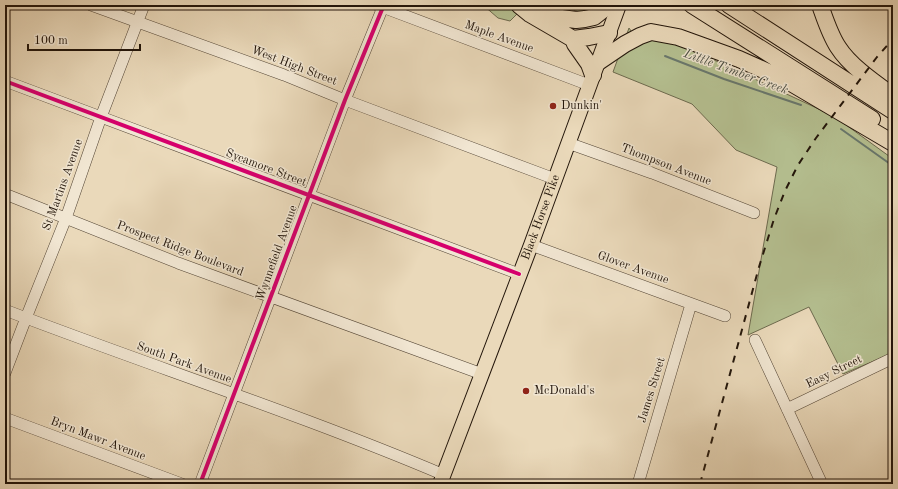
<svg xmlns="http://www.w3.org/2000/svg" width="898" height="489" font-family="'Old Standard TT',serif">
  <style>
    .green { fill: #b5c091; stroke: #6c6a4e }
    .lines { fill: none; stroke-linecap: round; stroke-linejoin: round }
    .stream { stroke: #69786e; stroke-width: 2 }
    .minor-casing { stroke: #544636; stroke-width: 12 }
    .major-casing { stroke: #22150a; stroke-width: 16 }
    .highway-casing { stroke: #22150a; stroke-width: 18 }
    .minor { stroke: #f1e6d2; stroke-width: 11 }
    .major { stroke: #ead9ba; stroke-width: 14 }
    .highway { stroke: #ead9ba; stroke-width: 16 }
    .rail { stroke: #22150a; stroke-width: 2; stroke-dasharray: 7 7; stroke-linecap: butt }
    .cycleway-casing { stroke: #f1e6d2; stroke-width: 6 }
    .cycleway { stroke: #d6006c; stroke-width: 4 }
    .poi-dot { fill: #8f2418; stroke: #f1e6d2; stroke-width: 1.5 }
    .labels { text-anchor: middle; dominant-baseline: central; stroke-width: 3; stroke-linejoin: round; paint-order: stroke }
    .street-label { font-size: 12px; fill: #22150a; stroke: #f1e6d2 }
    .poi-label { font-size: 12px; fill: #22150a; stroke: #f1e6d2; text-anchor: start }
    .water-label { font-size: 13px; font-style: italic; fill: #4b4f44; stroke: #f1e6d2 }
  </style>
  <rect width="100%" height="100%" fill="#ead9ba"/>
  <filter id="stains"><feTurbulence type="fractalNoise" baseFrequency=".005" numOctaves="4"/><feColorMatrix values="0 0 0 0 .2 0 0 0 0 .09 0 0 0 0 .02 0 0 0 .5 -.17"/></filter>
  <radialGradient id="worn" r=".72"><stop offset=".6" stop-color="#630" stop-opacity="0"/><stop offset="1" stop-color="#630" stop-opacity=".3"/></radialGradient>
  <!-- green -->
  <path class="green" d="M 483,5 L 526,5 L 510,21 L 498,18 Z
    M 556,5 L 601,5 L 583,13 Z
    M 629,28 L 636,38 L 665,37 L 825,112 L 842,122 L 893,159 L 893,353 L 843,374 L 809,307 L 748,335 L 777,167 L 736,150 L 692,104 L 613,72 Z"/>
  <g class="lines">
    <!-- stream -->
    <path class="stream" d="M 665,56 L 724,79 L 801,105
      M 841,129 L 893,166"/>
    <defs>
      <path id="minor" d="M 91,5 L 284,75 L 345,100 L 555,179
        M 377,5 L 589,85
        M 5,81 L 519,274
        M 568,143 L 652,173 L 754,213
        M 5,194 L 178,263 L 482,374
        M 531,245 L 725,316
        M 5,310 C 151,366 300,414 444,475
        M 755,340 L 822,484
        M 5,373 L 26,318 L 66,218 L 101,117 L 144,5
        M 787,409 L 893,358
        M 5,418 L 182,484
        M 200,484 L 345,100 L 383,7
        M 638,484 L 691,304"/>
      <g id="major">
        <path id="s1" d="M 440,484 L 531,245 L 619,5"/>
      </g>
      <path id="highway" d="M 519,5 L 530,14 L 573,39 L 575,44 L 589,64 L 593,75
        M 692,5 L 872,119
        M 729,5 L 893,111
        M 820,5 C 825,19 830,35 838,47 C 850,66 875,83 893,96
        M 539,9 L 554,17 L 576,20 L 585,19 L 594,17 L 609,5
        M 573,39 L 589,37 L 609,33
        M 597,63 L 625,44 L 640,36 L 651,32 L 678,37 L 739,59 L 786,80 L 893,143"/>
    </defs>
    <!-- minor casing -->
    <use href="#minor" class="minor-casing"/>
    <!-- major casing -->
    <use href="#major" class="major-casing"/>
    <!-- highway casing -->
    <use href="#highway" class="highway-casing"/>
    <!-- minor -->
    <use href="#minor" class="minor"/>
    <!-- major -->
    <use href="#major" class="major"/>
    <!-- highway -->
    <use href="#highway" class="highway"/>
    <!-- rail -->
    <path class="rail" d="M 700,484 L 759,267 L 774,219 L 785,191 L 798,165 L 816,138 L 877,57 L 893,39"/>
    <defs>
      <path id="cycleway" d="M 5,81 L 519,274
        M 200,484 L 345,100 L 383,7"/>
    </defs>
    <!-- cycleway casing -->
    <use href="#cycleway" class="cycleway-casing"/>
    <!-- cycleway -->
    <use href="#cycleway" class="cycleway"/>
  </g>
  <!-- markers -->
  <g class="poi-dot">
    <circle cx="553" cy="106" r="4"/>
    <circle cx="526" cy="391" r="4"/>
  </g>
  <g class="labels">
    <!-- street labels -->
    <g class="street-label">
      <text transform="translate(499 37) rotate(20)">Maple Avenue</text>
      <text transform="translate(294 66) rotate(21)">West High Street</text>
      <text transform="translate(666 165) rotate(21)">Thompson Avenue</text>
      <text transform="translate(266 168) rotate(21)">Sycamore Street</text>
      <text transform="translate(63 185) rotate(-70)">St Martins Avenue</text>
      <text stroke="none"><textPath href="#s1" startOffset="285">Black Horse Pike</textPath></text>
      <text transform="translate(180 249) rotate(21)">Prospect Ridge Boulevard</text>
      <text transform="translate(277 253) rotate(-70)">Wynnefield Avenue</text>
      <text transform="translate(633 268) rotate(20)">Glover Avenue</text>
      <text transform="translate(184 363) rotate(20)">South Park Avenue</text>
      <text transform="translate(834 372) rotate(-26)">Easy Street</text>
      <text transform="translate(652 390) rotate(-73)">James Street</text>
      <text transform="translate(98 439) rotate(21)">Bryn Mawr Avenue</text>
    </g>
    <!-- poi labels -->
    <g class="poi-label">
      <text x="561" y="106">Dunkin'</text>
      <text x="534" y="391">McDonald's</text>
    </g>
    <!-- water labels -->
    <g class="water-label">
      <text transform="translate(736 72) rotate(20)">Little Timber Creek</text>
    </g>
  </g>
  <!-- margin -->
  <rect width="898" height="489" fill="none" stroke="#ead9ba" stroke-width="20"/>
  <rect x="6" y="6" width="886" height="477" fill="none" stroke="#22150a" stroke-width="2"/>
  <rect x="10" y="10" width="878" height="469" fill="none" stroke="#22150a"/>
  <!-- scale -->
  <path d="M28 44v6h112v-6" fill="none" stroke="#22150a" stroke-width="2"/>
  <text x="34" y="44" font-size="12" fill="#22150a" stroke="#f1e6d2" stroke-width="3" paint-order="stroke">100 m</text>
  <rect width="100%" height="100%" filter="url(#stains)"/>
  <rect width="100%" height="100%" fill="url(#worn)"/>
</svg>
